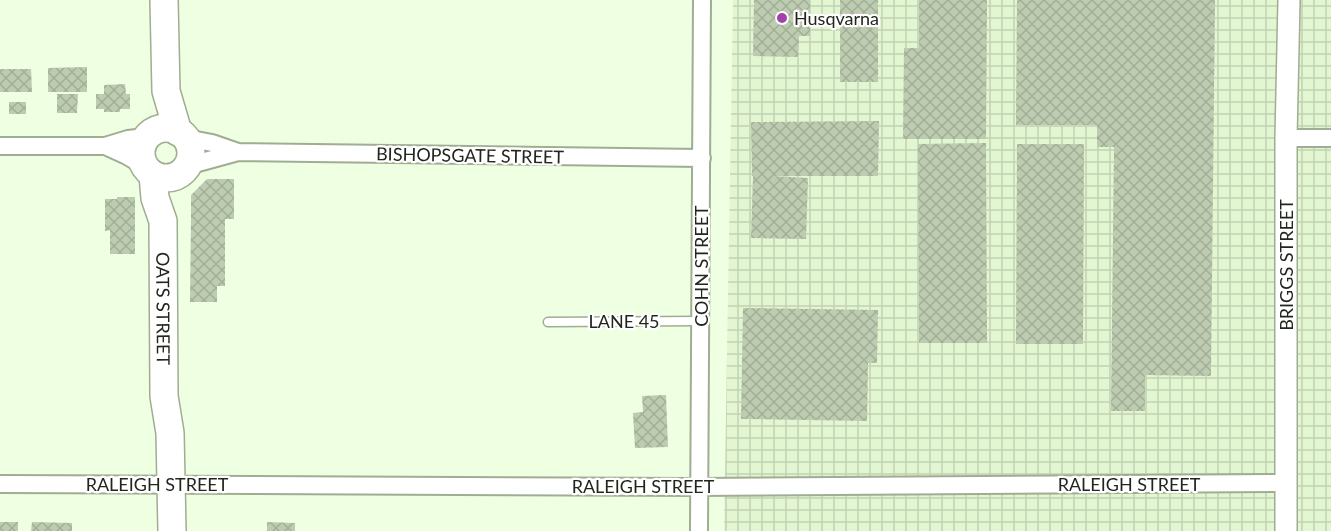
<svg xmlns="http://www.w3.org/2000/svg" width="1331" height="531" font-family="Lato,sans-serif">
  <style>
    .industrial { fill: url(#industrial-grid) }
    .building { fill: url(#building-cross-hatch) }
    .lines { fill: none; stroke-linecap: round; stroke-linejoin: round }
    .service-casing { stroke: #9fad92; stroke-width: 11 }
    .minor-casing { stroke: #9fad92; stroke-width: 20 }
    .tertiary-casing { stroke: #9fad92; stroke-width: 24 }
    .primary-casing { stroke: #9fad92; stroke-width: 30 }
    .service { stroke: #fff; stroke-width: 8 }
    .minor { stroke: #fff; stroke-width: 16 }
    .tertiary { stroke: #fff; stroke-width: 21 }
    .primary { stroke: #fff; stroke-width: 27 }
    .poi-dot { fill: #a442a9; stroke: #fff; stroke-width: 2 }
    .labels { text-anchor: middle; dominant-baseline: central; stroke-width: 4.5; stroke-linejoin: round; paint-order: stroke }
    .poi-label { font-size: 18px; fill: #21271d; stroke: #fff; text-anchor: start }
    .street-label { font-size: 18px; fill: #21271d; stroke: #fff }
  </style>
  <defs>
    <pattern id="industrial-grid" width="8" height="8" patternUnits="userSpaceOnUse" patternTransform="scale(1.5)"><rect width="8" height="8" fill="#e3f6d2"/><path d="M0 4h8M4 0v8" fill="none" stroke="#c2d3b4"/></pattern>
    <pattern id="building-cross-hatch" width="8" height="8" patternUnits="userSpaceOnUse" patternTransform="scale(1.5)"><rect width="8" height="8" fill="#bdccb0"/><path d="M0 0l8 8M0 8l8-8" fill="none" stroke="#a2af97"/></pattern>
  </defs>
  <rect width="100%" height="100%" fill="#efffe2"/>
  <!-- industrial -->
  <path class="industrial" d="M 733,0 L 1331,0 L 1331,531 L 724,531 Z"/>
  <!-- building -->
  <path class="building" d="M 754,0 L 810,0 L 810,36 L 799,36 L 798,57 L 753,56 Z
    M 840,0 L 878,0 L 878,82 L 840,82 Z
    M 919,0 L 987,0 L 986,139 L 903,139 L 904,48 L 919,48 Z
    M 1017,0 L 1215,0 L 1211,376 L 1145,375 L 1145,411 L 1111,411 L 1114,147 L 1097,147 L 1097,125 L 1016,125 Z
    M 87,67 L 87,92 L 48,92 L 48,68 Z
    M 0,69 L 31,69 L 32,92 L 0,92 Z
    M 125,84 L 126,94 L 130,94 L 130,109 L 120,109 L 120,112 L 104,112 L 104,109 L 96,109 L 96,94 L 104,94 L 104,85 Z
    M 57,94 L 78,94 L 77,113 L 57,113 Z
    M 9,102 L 26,102 L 26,114 L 9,114 Z
    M 879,121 L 878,176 L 772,176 L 808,178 L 806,239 L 751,238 L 753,176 L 752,176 L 751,122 Z
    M 986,143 L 987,343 L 919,343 L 918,144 Z
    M 1017,144 L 1084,144 L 1083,344 L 1016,344 Z
    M 207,179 L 234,179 L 234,219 L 225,219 L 225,286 L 217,286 L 217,302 L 190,302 L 191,219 L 205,219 L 191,219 L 191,195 Z
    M 117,197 L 135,197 L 135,254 L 110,254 L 110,230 L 105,231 L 105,199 L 117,199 Z
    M 743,308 L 878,310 L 877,363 L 868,363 L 867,421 L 741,419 Z
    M 666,395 L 668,447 L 635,448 L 633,413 L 643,412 L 642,396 Z
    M 0,522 L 18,522 L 18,531 L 0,531 Z
    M 32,522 L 72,523 L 72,531 L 31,531 Z
    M 267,522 L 295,523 L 295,531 L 267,531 Z"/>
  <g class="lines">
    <defs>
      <path id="service" d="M 548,322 L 700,321"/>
      <path id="minor" d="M 186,138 L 212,143 L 238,152
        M 1286,138 L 1331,138
        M 0,146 L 105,146 L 128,139 L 146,137
        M 105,146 L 127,156 L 144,166
        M 187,166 L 238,152 L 702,158
        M 0,484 L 699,487 L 1286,483
        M 699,531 L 702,0"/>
      <path id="tertiary" d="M 1286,531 L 1286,138 L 1289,0"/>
      <g id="primary">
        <path d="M 164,0 L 166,91 L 178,132"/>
        <circle cx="166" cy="153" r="25"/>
        <path id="s1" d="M 153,175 L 155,198 L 163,221 L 164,396 L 170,433 L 172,531"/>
      </g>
    </defs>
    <!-- service casing -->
    <use href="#service" class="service-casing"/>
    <!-- minor casing -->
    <use href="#minor" class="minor-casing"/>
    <!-- tertiary casing -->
    <use href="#tertiary" class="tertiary-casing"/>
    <!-- primary casing -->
    <use href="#primary" class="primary-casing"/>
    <!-- service -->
    <use href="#service" class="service"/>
    <!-- minor -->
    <use href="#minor" class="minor"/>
    <!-- tertiary -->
    <use href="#tertiary" class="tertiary"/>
    <!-- primary -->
    <use href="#primary" class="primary"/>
  </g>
  <!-- markers -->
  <circle class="poi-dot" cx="782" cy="18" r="6"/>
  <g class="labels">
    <!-- poi labels -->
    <g class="poi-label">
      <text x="794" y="18">Husqvarna</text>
    </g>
    <!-- street labels -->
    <g class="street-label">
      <text transform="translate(470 155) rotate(1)">BISHOPSGATE STREET</text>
      <text transform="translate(1286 265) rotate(-90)">BRIGGS STREET</text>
      <text transform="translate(701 266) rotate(-90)">COHN STREET</text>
      <text stroke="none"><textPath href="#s1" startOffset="135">OATS STREET</textPath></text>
      <text x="624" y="321">LANE 45</text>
      <text x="157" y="484">RALEIGH STREET</text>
      <text x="1129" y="484">RALEIGH STREET</text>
      <text x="643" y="486">RALEIGH STREET</text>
    </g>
  </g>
</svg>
